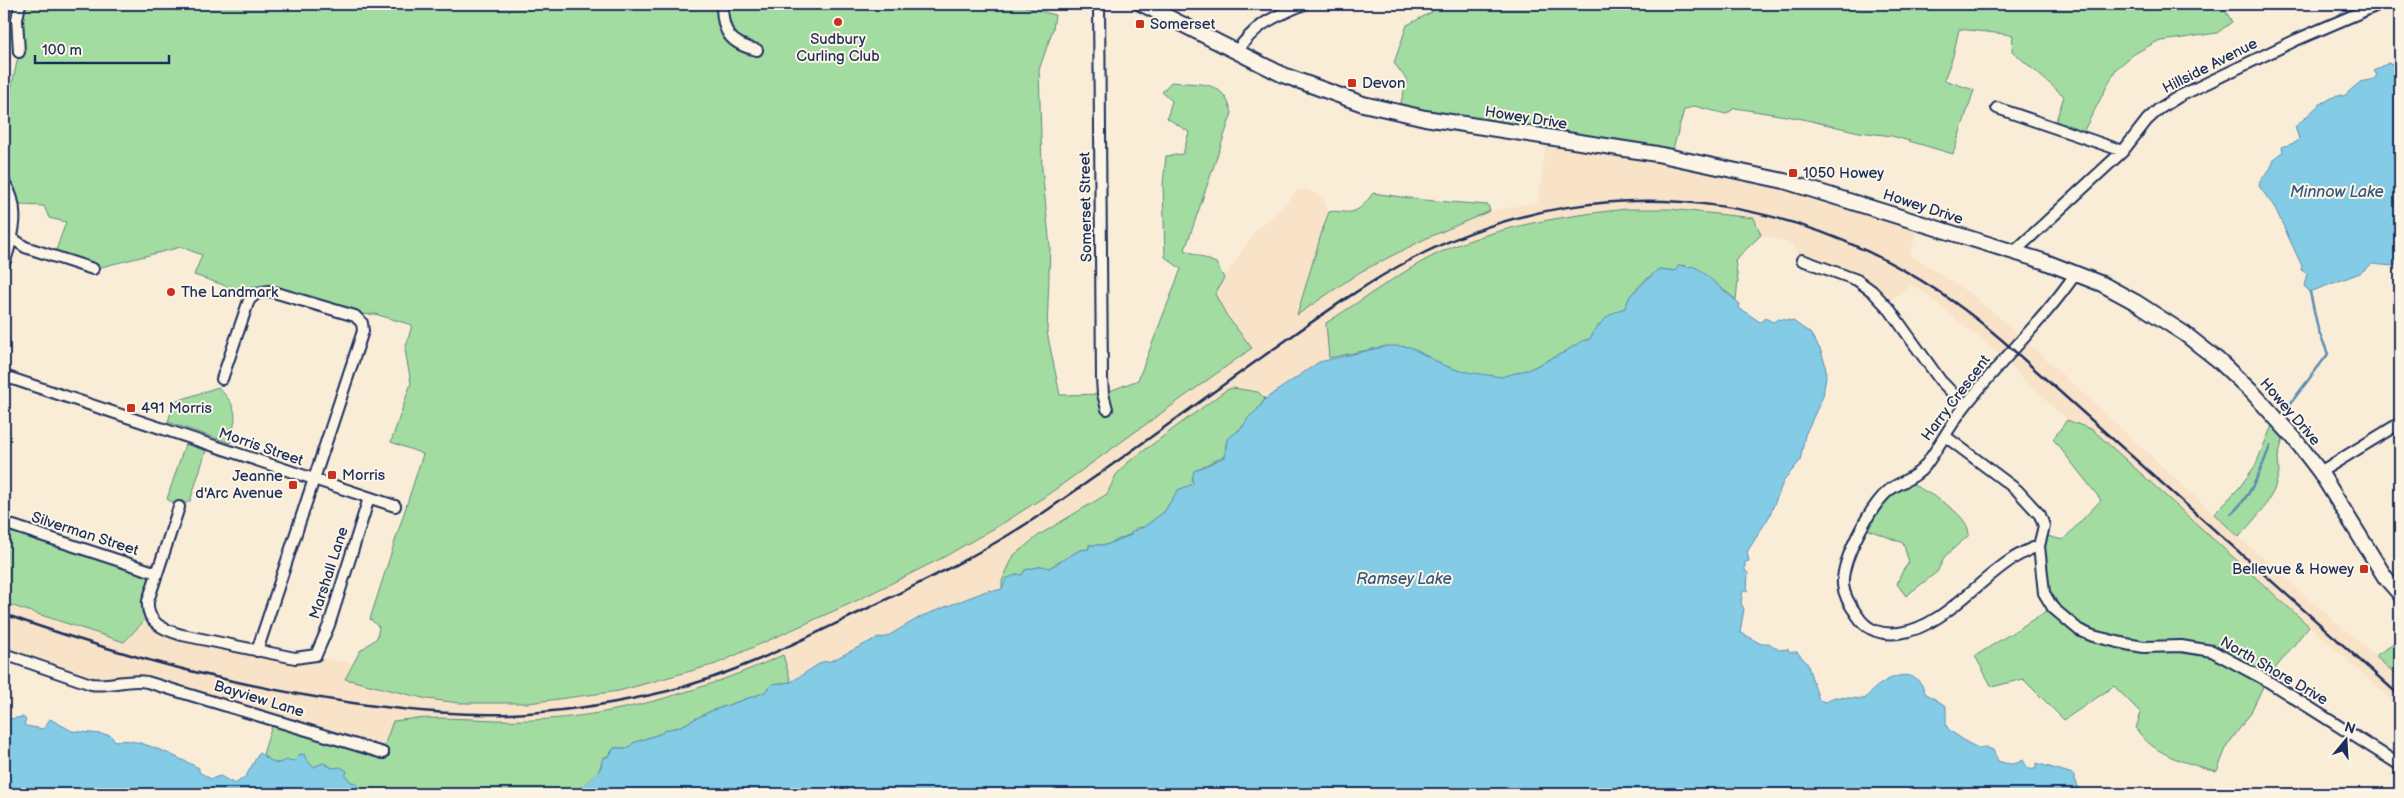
<svg xmlns="http://www.w3.org/2000/svg" width="2404" height="798" font-family="'Balsamiq Sans',sans-serif">
  <style>
    .built { fill: #f8e3c8 }
    .green { fill: #a2dca1; stroke: #5e8680 }
    .water { fill: #84cbe6; stroke: #5a8db0 }
    .lines { fill: none; stroke-linecap: round; stroke-linejoin: round }
    .stream { stroke: #5a8db0; stroke-width: 2.5 }
    .minor-casing { stroke: #1b2f5e; stroke-width: 14 }
    .secondary-casing { stroke: #1b2f5e; stroke-width: 18 }
    .minor { stroke: #fcf5e5; stroke-width: 10 }
    .secondary { stroke: #fcf5e5; stroke-width: 14 }
    .rail { stroke: #1b2f5e; stroke-width: 2.5 }
    .poi-dot { fill: #c8321e; stroke: #fcf5e5; stroke-width: 2 }
    .labels { text-anchor: middle; dominant-baseline: central; stroke-width: 4; stroke-linejoin: round; paint-order: stroke }
    .poi-label { font-size: 15px; fill: #1b2f5e; stroke: #fcf5e5; text-anchor: start }
    .street-label { font-size: 15px; fill: #1b2f5e; stroke: #fcf5e5 }
    .water-label { font-size: 16px; font-style: italic; fill: #355680; stroke: #fcf5e5 }
  </style>
  <rect width="100%" height="100%" fill="#faedd8"/>
  <filter id="ink" filterUnits="userSpaceOnUse"><feTurbulence type="fractalNoise" baseFrequency=".02" numOctaves="2"/><feDisplacementMap in="SourceGraphic" scale="10" xChannelSelector="R" yChannelSelector="G"/><feConvolveMatrix kernelMatrix="1 2 1 2 8 2 1 2 1" color-interpolation-filters="sRGB"/></filter>
  <g filter="url(#ink)">
    <!-- built -->
    <path class="built" d="M 1547,136 L 1680,158 L 1920,223 L 1910,254 L 1974,296 L 2022,337 L 2239,537 L 2400,678 L 2400,708 L 2093,430 L 2067,420 L 1984,342 L 1912,284 L 1885,304 L 1873,291 L 1802,260 L 1791,244 L 1761,235 L 1754,218 L 1530,223 L 1478,238 L 1426,260 L 1326,323 L 1329,358 L 1319,362 L 1265,399 L 1258,392 L 1252,391 L 1226,390 L 1213,400 L 1116,475 L 1107,494 L 1039,535 L 1001,586 L 1002,589 L 993,592 L 989,590 L 922,616 L 886,637 L 877,638 L 830,661 L 822,662 L 791,682 L 783,655 L 719,682 L 685,693 L 613,710 L 569,717 L 506,721 L 415,717 L 383,752 L 147,682 L 103,685 L 4,654 L 4,603 L 83,628 L 149,616 L 182,636 L 352,663 L 345,678 L 427,699 L 460,703 L 528,703 L 575,698 L 662,680 L 716,664 L 856,601 L 944,557 L 1046,496 L 1124,439 L 1241,334 L 1219,303 L 1215,294 L 1219,285 L 1258,227 L 1283,207 L 1296,191 L 1307,189 L 1323,198 L 1329,212 L 1323,228 L 1297,314 L 1360,272 L 1427,238 L 1490,211 L 1538,202 Z"/>
    <!-- green -->
    <path class="green" d="M 21,4 L 47,4 L 54,6 L 56,4 L 1016,4 L 1055,15 L 1053,29 L 1039,70 L 1042,169 L 1050,247 L 1047,332 L 1060,395 L 1102,394 L 1138,380 L 1181,269 L 1165,257 L 1163,184 L 1166,156 L 1183,154 L 1189,132 L 1167,118 L 1172,101 L 1162,92 L 1171,82 C 1202,85 1223,79 1232,113 L 1185,250 L 1216,263 L 1224,278 L 1215,294 L 1227,316 L 1252,348 L 1046,496 L 1000,525 L 944,557 L 856,601 L 716,664 L 619,691 L 528,703 L 460,703 L 427,699 L 345,679 L 360,651 L 377,638 L 379,627 L 370,619 L 423,454 L 391,442 L 411,383 L 405,350 L 412,325 L 375,314 L 355,315 L 270,291 L 253,295 L 194,275 L 202,255 L 181,247 L 93,269 L 54,256 L 66,222 L 49,218 L 44,206 L 20,205 L 14,186 L 4,172 L 4,137 L 9,126 L 6,111 L 19,53 Z
      M 1430,4 L 2225,4 L 2222,5 L 2232,22 L 2217,33 L 2156,42 L 2134,54 L 2116,69 L 2081,136 L 2054,127 L 2064,96 L 2012,51 L 2013,35 L 1959,29 L 1953,56 L 1944,80 L 1974,90 L 1953,154 L 1892,136 L 1859,132 L 1798,118 L 1735,108 L 1726,114 L 1694,106 L 1684,110 L 1671,156 L 1398,113 L 1407,80 L 1394,63 L 1407,25 L 1432,12 Z
      M 1373,193 L 1423,200 L 1488,205 L 1490,211 L 1427,238 L 1360,272 L 1297,315 L 1323,228 L 1329,212 C 1337,210 1344,213 1351,212 C 1361,210 1367,201 1373,193 Z
      M 1626,209 L 1670,209 L 1754,218 L 1761,235 L 1735,260 L 1738,281 L 1736,300 C 1720,286 1703,273 1683,265 L 1675,271 L 1660,269 L 1644,281 L 1630,296 L 1625,308 C 1608,314 1598,324 1590,339 L 1582,341 L 1563,353 L 1530,369 L 1501,378 L 1460,371 L 1443,365 L 1419,352 L 1387,346 L 1329,358 L 1326,323 C 1359,302 1391,279 1425,260 C 1487,227 1557,217 1626,209 Z
      M 218,387 C 239,409 237,414 230,443 L 168,422 L 174,402 Z
      M 1233,388 L 1258,392 L 1265,399 C 1254,416 1240,428 1226,443 L 1225,457 L 1222,457 L 1194,471 L 1194,484 L 1178,490 L 1164,512 L 1144,527 L 1136,528 L 1131,534 L 1106,545 L 1089,545 L 1089,549 L 1080,550 L 1049,568 L 1039,567 L 1025,570 L 1022,575 L 1002,589 L 1002,581 L 1014,555 L 1039,535 L 1107,494 L 1116,475 L 1127,463 L 1226,390 Z
      M 2276,416 L 2286,428 L 2278,457 L 2279,473 L 2274,490 L 2264,508 L 2239,537 L 2214,514 L 2239,488 L 2255,466 Z
      M 2067,420 L 2093,430 L 2309,626 L 2266,680 L 2250,714 L 2227,746 L 2217,771 C 2188,764 2152,755 2136,728 L 2141,713 L 2114,686 L 2064,720 L 2023,679 L 1992,687 L 1975,656 L 2045,612 L 2051,605 L 2045,593 L 2043,535 L 2063,540 L 2101,500 L 2053,439 Z
      M 185,444 L 206,451 L 190,501 L 179,507 L 167,499 Z
      M 1909,482 C 1927,493 1969,512 1969,535 L 1945,556 L 1937,572 L 1906,596 L 1897,584 L 1902,572 L 1909,562 L 1903,543 L 1864,528 L 1876,506 Z
      M 4,522 L 157,572 L 149,616 L 124,642 L 4,603 Z
      M 2400,640 L 2400,678 L 2375,656 Z
      M 783,655 L 791,682 L 773,684 L 763,693 L 711,711 L 679,727 L 665,730 L 662,733 L 633,743 L 628,748 L 614,748 L 609,755 L 603,758 L 599,771 L 580,790 L 572,794 L 361,794 L 359,789 L 337,769 L 332,768 L 327,764 L 312,767 L 300,754 L 295,762 C 280,760 273,769 263,754 L 274,719 L 382,752 L 393,721 C 437,714 487,722 533,720 C 620,716 704,690 783,655 Z"/>
    <!-- water -->
    <path class="water" d="M 2388,63 L 2400,65 L 2400,262 L 2393,266 L 2372,264 L 2360,273 L 2310,292 L 2304,286 L 2307,273 L 2301,270 L 2302,266 L 2275,208 L 2259,186 C 2260,179 2263,178 2268,172 C 2274,164 2272,157 2283,152 L 2282,147 L 2297,142 L 2299,139 L 2295,127 L 2319,105 L 2337,95 L 2344,96 L 2360,82 L 2374,79 L 2377,75 L 2374,71 Z
      M 1679,265 L 1689,267 L 1692,266 L 1699,269 L 1740,304 L 1739,308 L 1760,322 L 1765,318 L 1773,322 L 1779,319 L 1793,321 L 1810,333 L 1820,349 L 1825,363 L 1826,376 L 1823,396 L 1805,435 L 1800,461 L 1784,480 L 1769,517 L 1747,552 L 1749,561 L 1745,562 L 1745,570 L 1748,573 L 1747,591 L 1743,591 L 1741,603 L 1744,609 L 1740,632 L 1761,644 L 1769,643 L 1779,650 L 1788,649 L 1789,652 L 1797,652 L 1807,663 L 1819,700 L 1826,702 L 1834,697 L 1865,699 C 1878,680 1916,660 1925,693 L 1946,706 L 1946,725 L 1949,730 L 1968,743 L 1978,748 L 1985,747 L 1993,750 L 1998,761 C 2008,764 2013,766 2023,760 L 2028,769 L 2036,769 L 2036,763 L 2073,774 L 2081,794 L 572,794 C 577,792 597,774 600,769 C 602,765 601,762 604,758 L 610,755 L 614,748 L 628,748 L 633,743 L 662,733 L 665,730 L 679,727 L 711,711 L 763,693 L 773,684 L 791,682 L 822,662 L 831,661 L 877,638 L 886,637 L 922,616 L 989,590 L 993,591 L 1002,589 L 1006,579 L 1018,574 L 1022,575 L 1025,570 L 1043,566 L 1049,568 L 1080,550 L 1089,549 L 1089,545 L 1106,545 L 1131,535 L 1131,532 L 1144,527 L 1164,512 L 1178,490 L 1193,484 L 1192,479 L 1194,471 L 1225,457 L 1227,439 L 1242,428 L 1248,418 L 1260,407 L 1265,399 L 1319,362 L 1387,346 L 1399,346 L 1410,347 L 1443,365 L 1460,371 L 1501,377 L 1530,369 L 1563,353 L 1582,341 L 1590,339 C 1598,324 1608,313 1625,308 L 1630,296 L 1656,271 L 1660,269 L 1675,271 Z
      M 23,717 L 26,720 L 24,724 L 26,726 L 43,729 L 50,719 L 72,731 L 110,735 L 115,741 C 137,736 178,758 199,768 L 199,772 L 211,779 L 220,776 L 235,784 L 246,776 L 259,753 L 276,764 L 287,760 L 295,761 L 300,754 L 305,755 L 305,758 L 313,767 L 323,763 L 332,768 L 340,767 L 346,770 L 347,773 L 345,775 L 351,782 L 356,783 L 361,794 L 4,794 L 4,720 Z"/>
    <g class="lines">
      <!-- stream -->
      <path class="stream" d="M 2287,408 L 2328,354 L 2318,329 L 2310,292
        M 2231,514 C 2251,497 2261,470 2270,446"/>
      <defs>
        <path id="minor" d="M 722,4 C 722,32 730,44 757,50
          M 1099,4 L 1102,379 L 1103,394 L 1107,409
          M 19,52 L 17,19 L 20,4
          M 1236,52 C 1257,23 1272,18 1304,4
          M 1997,108 L 2123,151
          M 4,182 C 22,208 13,237 4,264
          M 4,235 L 12,238 L 25,247 L 93,269
          M 2014,252 L 2123,151 L 2147,120 L 2159,109 L 2178,97 L 2296,40 L 2380,4
          M 1802,260 L 1857,280 L 1872,291 L 1890,310 L 1940,380 L 1965,406
          M 4,376 L 395,506
          M 222,379 L 249,300 L 257,293 L 270,291 L 355,316 L 362,323 L 363,331 L 257,651
          M 1945,436 L 2017,490 L 2040,515 L 2044,526 L 2039,546 L 2044,593 L 2053,608 L 2079,630 L 2093,636 L 2126,644 L 2144,647 L 2181,646 L 2212,651 L 2266,680 L 2400,765
          M 2320,472 L 2400,423
          M 179,507 L 148,601 C 146,623 164,630 182,635 L 295,658 L 316,655 L 329,625 L 369,498
          M 4,523 L 157,573
          M 2039,546 C 1991,560 1950,627 1899,633 C 1881,635 1867,631 1857,615 C 1851,607 1844,595 1843,585 C 1841,560 1870,507 1888,491 C 1899,482 1916,478 1925,466 C 1939,447 1950,425 1965,406 C 2000,361 2044,320 2076,273
          M 4,654 L 91,684 C 111,687 127,678 147,682 L 383,753"/>
        <path id="secondary" d="M 1142,4 L 1283,75 L 1363,104 L 1425,118 L 1657,154 L 1784,181 L 2043,261 L 2102,284 L 2137,303 L 2185,334 L 2218,360 L 2253,393 L 2294,438 L 2320,472 L 2385,577 L 2400,594"/>
      </defs>
      <!-- minor casing -->
      <use href="#minor" class="minor-casing"/>
      <!-- secondary casing -->
      <use href="#secondary" class="secondary-casing"/>
      <!-- minor -->
      <use href="#minor" class="minor"/>
      <!-- secondary -->
      <use href="#secondary" class="secondary"/>
      <!-- rail -->
      <path class="rail" d="M 4,614 C 118,655 233,686 353,703 C 411,711 470,717 528,713 C 575,710 622,702 668,691 C 735,674 798,642 860,612 C 923,582 985,552 1043,513 C 1121,460 1197,403 1275,348 C 1319,317 1364,284 1412,259 C 1612,155 1836,195 2002,340 L 2400,696"/>
    </g>
  </g>
  <!-- markers -->
  <g class="poi-dot">
    <circle cx="838" cy="22" r="5"/>
    <rect x="1135" y="19" width="10" height="10" rx="2.5"/>
    <rect x="1347" y="78" width="10" height="10" rx="2.5"/>
    <rect x="1788" y="168" width="10" height="10" rx="2.5"/>
    <circle cx="171" cy="292" r="5"/>
    <rect x="126" y="403" width="10" height="10" rx="2.5"/>
    <rect x="327" y="470" width="10" height="10" rx="2.5"/>
    <rect x="288" y="480" width="10" height="10" rx="2.5"/>
    <rect x="2359" y="564" width="10" height="10" rx="2.5"/>
  </g>
  <g class="labels">
    <!-- poi labels -->
    <g class="poi-label">
      <text x="1150" y="24">Somerset</text>
      <text x="838" y="39" text-anchor="middle">Sudbury<tspan x="838" dy="17">Curling Club</tspan></text>
      <text x="1362" y="83">Devon</text>
      <text x="1803" y="173">1050 Howey</text>
      <text x="181" y="292">The Landmark</text>
      <text x="141" y="408">491 Morris</text>
      <text x="342" y="475">Morris</text>
      <text x="283" y="476" text-anchor="end">Jeanne<tspan x="283" dy="17">d'Arc Avenue</tspan></text>
      <text x="2354" y="569" text-anchor="end">Bellevue &amp; Howey</text>
    </g>
    <!-- street labels -->
    <g class="street-label">
      <text transform="translate(2210 66) rotate(-27)">Hillside Avenue</text>
      <text transform="translate(1526 118) rotate(9)">Howey Drive</text>
      <text transform="translate(1086 207) rotate(-91)">Somerset Street</text>
      <text transform="translate(1923 207) rotate(18)">Howey Drive</text>
      <text transform="translate(1956 398) rotate(-53)">Harry Crescent</text>
      <text transform="translate(2290 412) rotate(49)">Howey Drive</text>
      <text transform="translate(261 447) rotate(19)">Morris Street</text>
      <text transform="translate(85 534) rotate(18)">Silverman Street</text>
      <text transform="translate(329 573) rotate(-72)">Marshall Lane</text>
      <text transform="translate(2274 671) rotate(30)">North Shore Drive</text>
      <text transform="translate(259 699) rotate(17)">Bayview Lane</text>
    </g>
    <!-- water labels -->
    <g class="water-label">
      <text x="2337" y="192">Minnow Lake</text>
      <text x="1404" y="579">Ramsey Lake</text>
    </g>
  </g>
  <!-- margin -->
  <rect width="2404" height="798" fill="none" stroke="#fcf5e5" stroke-width="20"/>
  <rect x="10" y="10" width="2384" height="778" fill="none" stroke="#1b2f5e" stroke-width="2" filter="url(#ink)"/>
  <!-- north arrow -->
  <g transform="translate(2346 740) rotate(18)" stroke="#fcf5e5" stroke-width="4" paint-order="stroke">
  <path d="M0-4L9 19L0 12L-9 19Z" fill="#1b2f5e"/>
  <text y="-8" font-size="14" font-weight="bold" text-anchor="middle" fill="#1b2f5e">N</text>
  </g>
  <!-- scale -->
  <path d="M35 55v8h134v-8" fill="none" stroke="#1b2f5e" stroke-width="2.5"/>
  <text x="42" y="55" font-size="15" fill="#1b2f5e" stroke="#fcf5e5" stroke-width="4" paint-order="stroke">100 m</text>
</svg>
